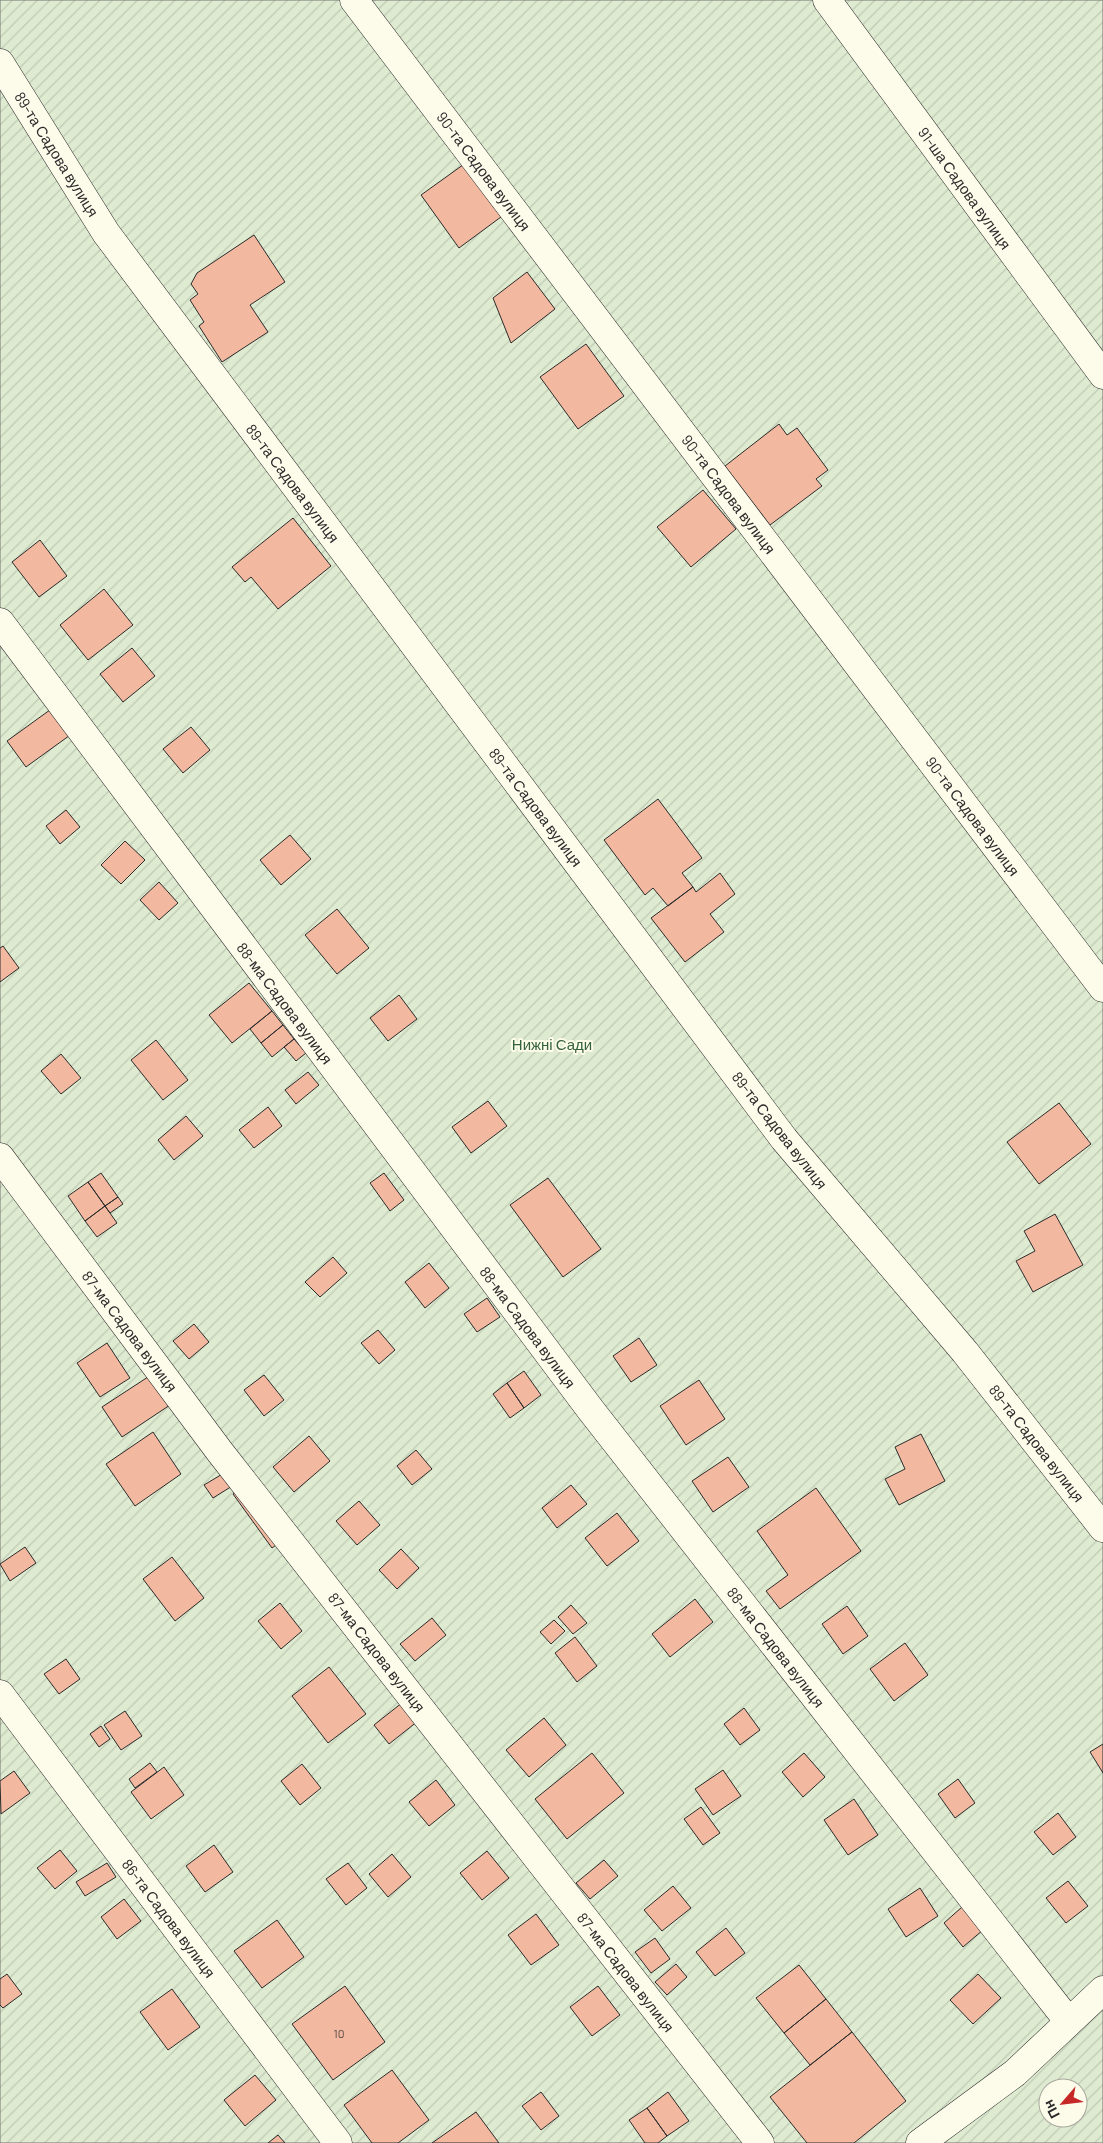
<svg xmlns="http://www.w3.org/2000/svg" width="1103" height="2143" font-family="Barlow,sans-serif">
  <style>
    .garden { fill: url(#garden-furrows); stroke: #74746e; fill-rule: evenodd }
    .building { fill: #f2b8a0; stroke: #2b2b2b }
    .lines { fill: none; stroke-linecap: round; stroke-linejoin: round }
    .street-casing { stroke: #2b2b2b; stroke-width: 29 }
    .street { stroke: #fdfbea; stroke-width: 28 }
    .labels { text-anchor: middle; dominant-baseline: central; stroke-width: 4; stroke-linejoin: round; paint-order: stroke }
    .number-label { font-size: 12px; fill: #5d4e48 }
    .street-label { font-size: 15px; fill: #2b2b2b; stroke: #fdfbea }
    .park-label { font-size: 15px; fill: #34623c; stroke: #fdfbea }
  </style>
  <defs>
    <pattern id="garden-furrows" width="10" height="10" patternUnits="userSpaceOnUse" patternTransform="scale(1.25)"><rect width="10" height="10" fill="#deebd1"/><path d="M-1 1l2-2M0 10L10 0M9 11l2-2" fill="none" stroke="#bfcab4"/></pattern>
  </defs>
  <rect width="100%" height="100%" fill="#fdfbea"/>
  <!-- garden -->
  <path class="garden" d="M 0,0 L 1103,0 L 1103,2143 L 0,2143 ZM 1048,2088 L 1078,2088 L 1078,2118 L 1048,2118 Z"/>
  <!-- building -->
  <path class="building" d="M 467,162 L 505,214 L 459,248 L 421,195 Z
    M 254,235 L 285,282 L 250,305 L 268,332 L 222,362 L 199,326 L 204,322 L 190,300 L 198,294 L 191,284 L 197,273 Z
    M 527,272 L 555,309 L 511,343 L 493,298 Z
    M 586,344 L 624,396 L 578,429 L 540,377 Z
    M 779,424 L 787,435 L 797,428 L 828,470 L 816,479 L 822,486 L 770,525 L 725,466 Z
    M 703,490 L 736,529 L 691,567 L 657,527 Z
    M 293,518 L 331,566 L 278,609 L 251,577 L 245,582 L 232,567 Z
    M 40,540 L 67,576 L 39,597 L 12,562 Z
    M 104,589 L 133,625 L 88,660 L 60,625 Z
    M 132,648 L 155,676 L 123,702 L 100,674 Z
    M 54,707 L 73,733 L 26,767 L 7,741 Z
    M 191,727 L 210,750 L 183,773 L 163,749 Z
    M 658,799 L 702,858 L 682,873 L 693,887 L 668,906 L 653,888 L 645,895 L 604,840 Z
    M 66,810 L 80,827 L 60,844 L 46,826 Z
    M 290,835 L 311,859 L 281,885 L 260,860 Z
    M 125,841 L 145,860 L 121,884 L 101,865 Z
    M 720,873 L 735,894 L 710,914 L 724,932 L 685,962 L 651,918 L 693,887 L 696,892 Z
    M 159,882 L 178,903 L 159,920 L 140,900 Z
    M 337,909 L 369,948 L 337,974 L 305,935 Z
    M 3,946 L 19,968 L 0,982 L 0,948 Z
    M 249,983 L 272,1011 L 232,1043 L 209,1015 Z
    M 399,995 L 417,1019 L 388,1041 L 370,1018 Z
    M 272,1011 L 283,1025 L 261,1043 L 250,1029 Z
    M 283,1025 L 294,1039 L 272,1057 L 261,1043 Z
    M 294,1039 L 306,1053 L 296,1061 L 284,1047 Z
    M 156,1040 L 188,1080 L 163,1100 L 131,1060 Z
    M 61,1054 L 81,1078 L 61,1094 L 41,1071 Z
    M 308,1072 L 319,1085 L 296,1104 L 285,1090 Z
    M 488,1101 L 507,1126 L 471,1153 L 452,1127 Z
    M 1059,1103 L 1091,1144 L 1039,1184 L 1007,1142 Z
    M 268,1107 L 282,1126 L 254,1148 L 239,1130 Z
    M 186,1116 L 203,1136 L 174,1160 L 158,1140 Z
    M 101,1173 L 118,1197 L 105,1206 L 88,1182 Z
    M 384,1173 L 404,1200 L 390,1211 L 370,1183 Z
    M 548,1178 L 601,1249 L 563,1277 L 510,1205 Z
    M 88,1182 L 105,1206 L 85,1221 L 68,1196 Z
    M 118,1197 L 123,1204 L 110,1213 L 105,1206 Z
    M 105,1206 L 117,1223 L 97,1237 L 85,1221 Z
    M 1055,1214 L 1083,1265 L 1033,1292 L 1016,1261 L 1035,1251 L 1024,1231 Z
    M 333,1257 L 347,1273 L 320,1297 L 305,1282 Z
    M 429,1263 L 449,1288 L 425,1308 L 405,1282 Z
    M 487,1298 L 500,1317 L 477,1332 L 464,1314 Z
    M 194,1324 L 209,1342 L 189,1359 L 173,1341 Z
    M 378,1330 L 395,1350 L 379,1364 L 361,1343 Z
    M 639,1338 L 657,1365 L 631,1382 L 613,1356 Z
    M 107,1343 L 130,1378 L 100,1397 L 77,1363 Z
    M 524,1371 L 541,1395 L 524,1408 L 507,1383 Z
    M 151,1375 L 170,1405 L 122,1437 L 102,1407 Z
    M 264,1375 L 284,1400 L 264,1416 L 244,1390 Z
    M 699,1380 L 725,1419 L 686,1445 L 660,1406 Z
    M 507,1383 L 524,1408 L 510,1418 L 493,1394 Z
    M 153,1432 L 181,1474 L 135,1506 L 106,1464 Z
    M 921,1434 L 945,1481 L 899,1505 L 885,1479 L 905,1469 L 895,1447 Z
    M 309,1436 L 330,1461 L 294,1492 L 273,1467 Z
    M 416,1450 L 432,1469 L 412,1485 L 397,1466 Z
    M 728,1457 L 749,1487 L 713,1512 L 692,1481 Z
    M 229,1470 L 237,1483 L 213,1498 L 204,1485 Z
    M 571,1485 L 587,1504 L 557,1528 L 542,1508 Z
    M 244,1486 L 283,1540 L 272,1548 L 233,1494 Z
    M 816,1488 L 861,1551 L 780,1609 L 766,1591 L 788,1575 L 757,1531 Z
    M 359,1501 L 380,1525 L 357,1545 L 336,1521 Z
    M 617,1513 L 639,1541 L 607,1566 L 585,1538 Z
    M 25,1547 L 36,1563 L 10,1581 L 0,1564 Z
    M 401,1549 L 419,1568 L 397,1589 L 379,1570 Z
    M 172,1557 L 204,1598 L 175,1621 L 143,1579 Z
    M 695,1599 L 713,1622 L 670,1657 L 652,1634 Z
    M 280,1603 L 302,1631 L 281,1649 L 258,1621 Z
    M 571,1605 L 587,1623 L 573,1634 L 558,1617 Z
    M 847,1606 L 868,1636 L 843,1654 L 822,1624 Z
    M 432,1618 L 446,1635 L 415,1661 L 400,1644 Z
    M 554,1620 L 565,1631 L 551,1644 L 540,1632 Z
    M 575,1637 L 597,1666 L 577,1682 L 555,1653 Z
    M 905,1643 L 928,1675 L 894,1701 L 870,1669 Z
    M 66,1659 L 80,1679 L 59,1694 L 44,1674 Z
    M 329,1667 L 366,1714 L 328,1743 L 292,1696 Z
    M 403,1702 L 418,1721 L 389,1744 L 374,1725 Z
    M 744,1708 L 760,1730 L 740,1745 L 724,1724 Z
    M 125,1711 L 142,1736 L 121,1750 L 104,1725 Z
    M 544,1718 L 566,1745 L 529,1777 L 506,1750 Z
    M 101,1726 L 110,1739 L 99,1747 L 90,1734 Z
    M 1103,1744 L 1103,1773 L 1090,1752 Z
    M 592,1753 L 624,1793 L 567,1839 L 535,1799 Z
    M 804,1753 L 825,1777 L 803,1797 L 782,1772 Z
    M 150,1763 L 157,1772 L 135,1788 L 129,1779 Z
    M 302,1764 L 321,1788 L 300,1805 L 281,1781 Z
    M 164,1767 L 184,1795 L 151,1819 L 131,1792 Z
    M 723,1770 L 741,1796 L 713,1815 L 695,1789 Z
    M 14,1771 L 30,1793 L 1,1814 L 0,1781 Z
    M 958,1779 L 975,1803 L 955,1818 L 938,1794 Z
    M 436,1780 L 455,1805 L 429,1826 L 409,1802 Z
    M 854,1799 L 878,1835 L 848,1855 L 824,1820 Z
    M 701,1807 L 720,1833 L 703,1845 L 684,1819 Z
    M 1058,1813 L 1076,1837 L 1053,1855 L 1034,1832 Z
    M 214,1845 L 233,1872 L 205,1892 L 186,1866 Z
    M 60,1850 L 77,1871 L 55,1889 L 37,1868 Z
    M 487,1851 L 509,1878 L 482,1900 L 460,1873 Z
    M 392,1854 L 411,1877 L 388,1897 L 369,1874 Z
    M 604,1860 L 618,1876 L 590,1899 L 576,1883 Z
    M 107,1863 L 116,1877 L 85,1896 L 76,1882 Z
    M 348,1863 L 367,1888 L 346,1905 L 326,1879 Z
    M 1068,1881 L 1088,1906 L 1066,1923 L 1046,1898 Z
    M 673,1886 L 691,1908 L 662,1931 L 644,1910 Z
    M 920,1888 L 938,1916 L 906,1937 L 888,1909 Z
    M 124,1899 L 141,1921 L 117,1939 L 101,1917 Z
    M 962,1907 L 983,1930 L 963,1947 L 944,1923 Z
    M 536,1914 L 559,1945 L 531,1965 L 508,1935 Z
    M 277,1920 L 304,1957 L 262,1988 L 234,1951 Z
    M 726,1928 L 745,1953 L 715,1976 L 696,1952 Z
    M 655,1938 L 670,1959 L 651,1973 L 635,1952 Z
    M 676,1964 L 687,1977 L 667,1995 L 655,1982 Z
    M 799,1965 L 826,1999 L 784,2033 L 756,1998 Z
    M 7,1974 L 22,1994 L 3,2008 L 0,2005 L 0,1979 Z
    M 978,1974 L 1001,1998 L 973,2024 L 950,2000 Z
    M 345,1986 L 385,2042 L 333,2080 L 292,2024 Z
    M 598,1986 L 620,2015 L 592,2036 L 570,2007 Z
    M 172,1989 L 200,2027 L 168,2050 L 140,2012 Z
    M 826,1999 L 852,2032 L 810,2065 L 784,2033 Z
    M 852,2032 L 906,2101 L 854,2143 L 807,2143 L 770,2097 Z
    M 392,2070 L 429,2120 L 398,2143 L 372,2143 L 344,2105 Z
    M 255,2075 L 276,2100 L 245,2126 L 224,2100 Z
    M 541,2092 L 559,2116 L 541,2130 L 522,2106 Z
    M 668,2092 L 689,2121 L 667,2136 L 647,2108 Z
    M 647,2108 L 667,2136 L 658,2143 L 645,2143 L 629,2120 Z
    M 476,2112 L 499,2143 L 432,2143 Z
    M 278,2135 L 285,2143 L 268,2143 Z"/>
  <g class="lines">
    <defs>
      <path id="street" d="M 354,0 L 1103,988
        M 827,0 L 1103,375
        M 0,63 L 106,233 L 784,1139 L 965,1352 L 1103,1528
        M 0,622 L 590,1409 L 1069,2022
        M 0,1157 L 220,1452 L 760,2143
        M 0,1694 L 338,2143
        M 920,2143 L 1015,2073 L 1103,1990"/>
    </defs>
    <!-- street casing -->
    <use href="#street" class="street-casing"/>
    <!-- street -->
    <use href="#street" class="street"/>
  </g>
  <g class="labels">
    <!-- number labels -->
    <g class="number-label">
      <text x="339" y="2033">10</text>
    </g>
    <!-- street labels -->
    <g class="street-label">
      <text transform="translate(57 154) rotate(58)">89-та Садова вулиця</text>
      <text transform="translate(484 171) rotate(53)">90-та Садова вулиця</text>
      <text transform="translate(965 188) rotate(54)">91-ша Садова вулиця</text>
      <text transform="translate(293 483) rotate(53)">89-та Садова вулиця</text>
      <text transform="translate(729 494) rotate(53)">90-та Садова вулиця</text>
      <text transform="translate(536 807) rotate(53)">89-та Садова вулиця</text>
      <text transform="translate(973 816) rotate(53)">90-та Садова вулиця</text>
      <text transform="translate(285 1003) rotate(53)">88-ма Садова вулиця</text>
      <text transform="translate(780 1130) rotate(52)">89-та Садова вулиця</text>
      <text transform="translate(528 1327) rotate(53)">88-ма Садова вулиця</text>
      <text transform="translate(130 1331) rotate(53)">87-ма Садова вулиця</text>
      <text transform="translate(1037 1443) rotate(52)">89-та Садова вулиця</text>
      <text transform="translate(776 1647) rotate(52)">88-ма Садова вулиця</text>
      <text transform="translate(377 1652) rotate(52)">87-ма Садова вулиця</text>
      <text transform="translate(169 1918) rotate(53)">86-та Садова вулиця</text>
      <text transform="translate(626 1972) rotate(52)">87-ма Садова вулиця</text>
    </g>
    <!-- park labels -->
    <g class="park-label">
      <text x="552" y="1044">Нижні Сади</text>
    </g>
  </g>
  <!-- north arrow -->
  <g transform="translate(1063 2103) rotate(242)"><circle r="24" fill="#fdfbea" stroke="#a9a89e"/>
  <path d="M0-4L9 19L0 12L-9 19Z" fill="#c62828"/>
  <text y="-8" font-size="14" font-weight="bold" text-anchor="middle" fill="#2b2b2b">Пн</text>
  </g>
</svg>
